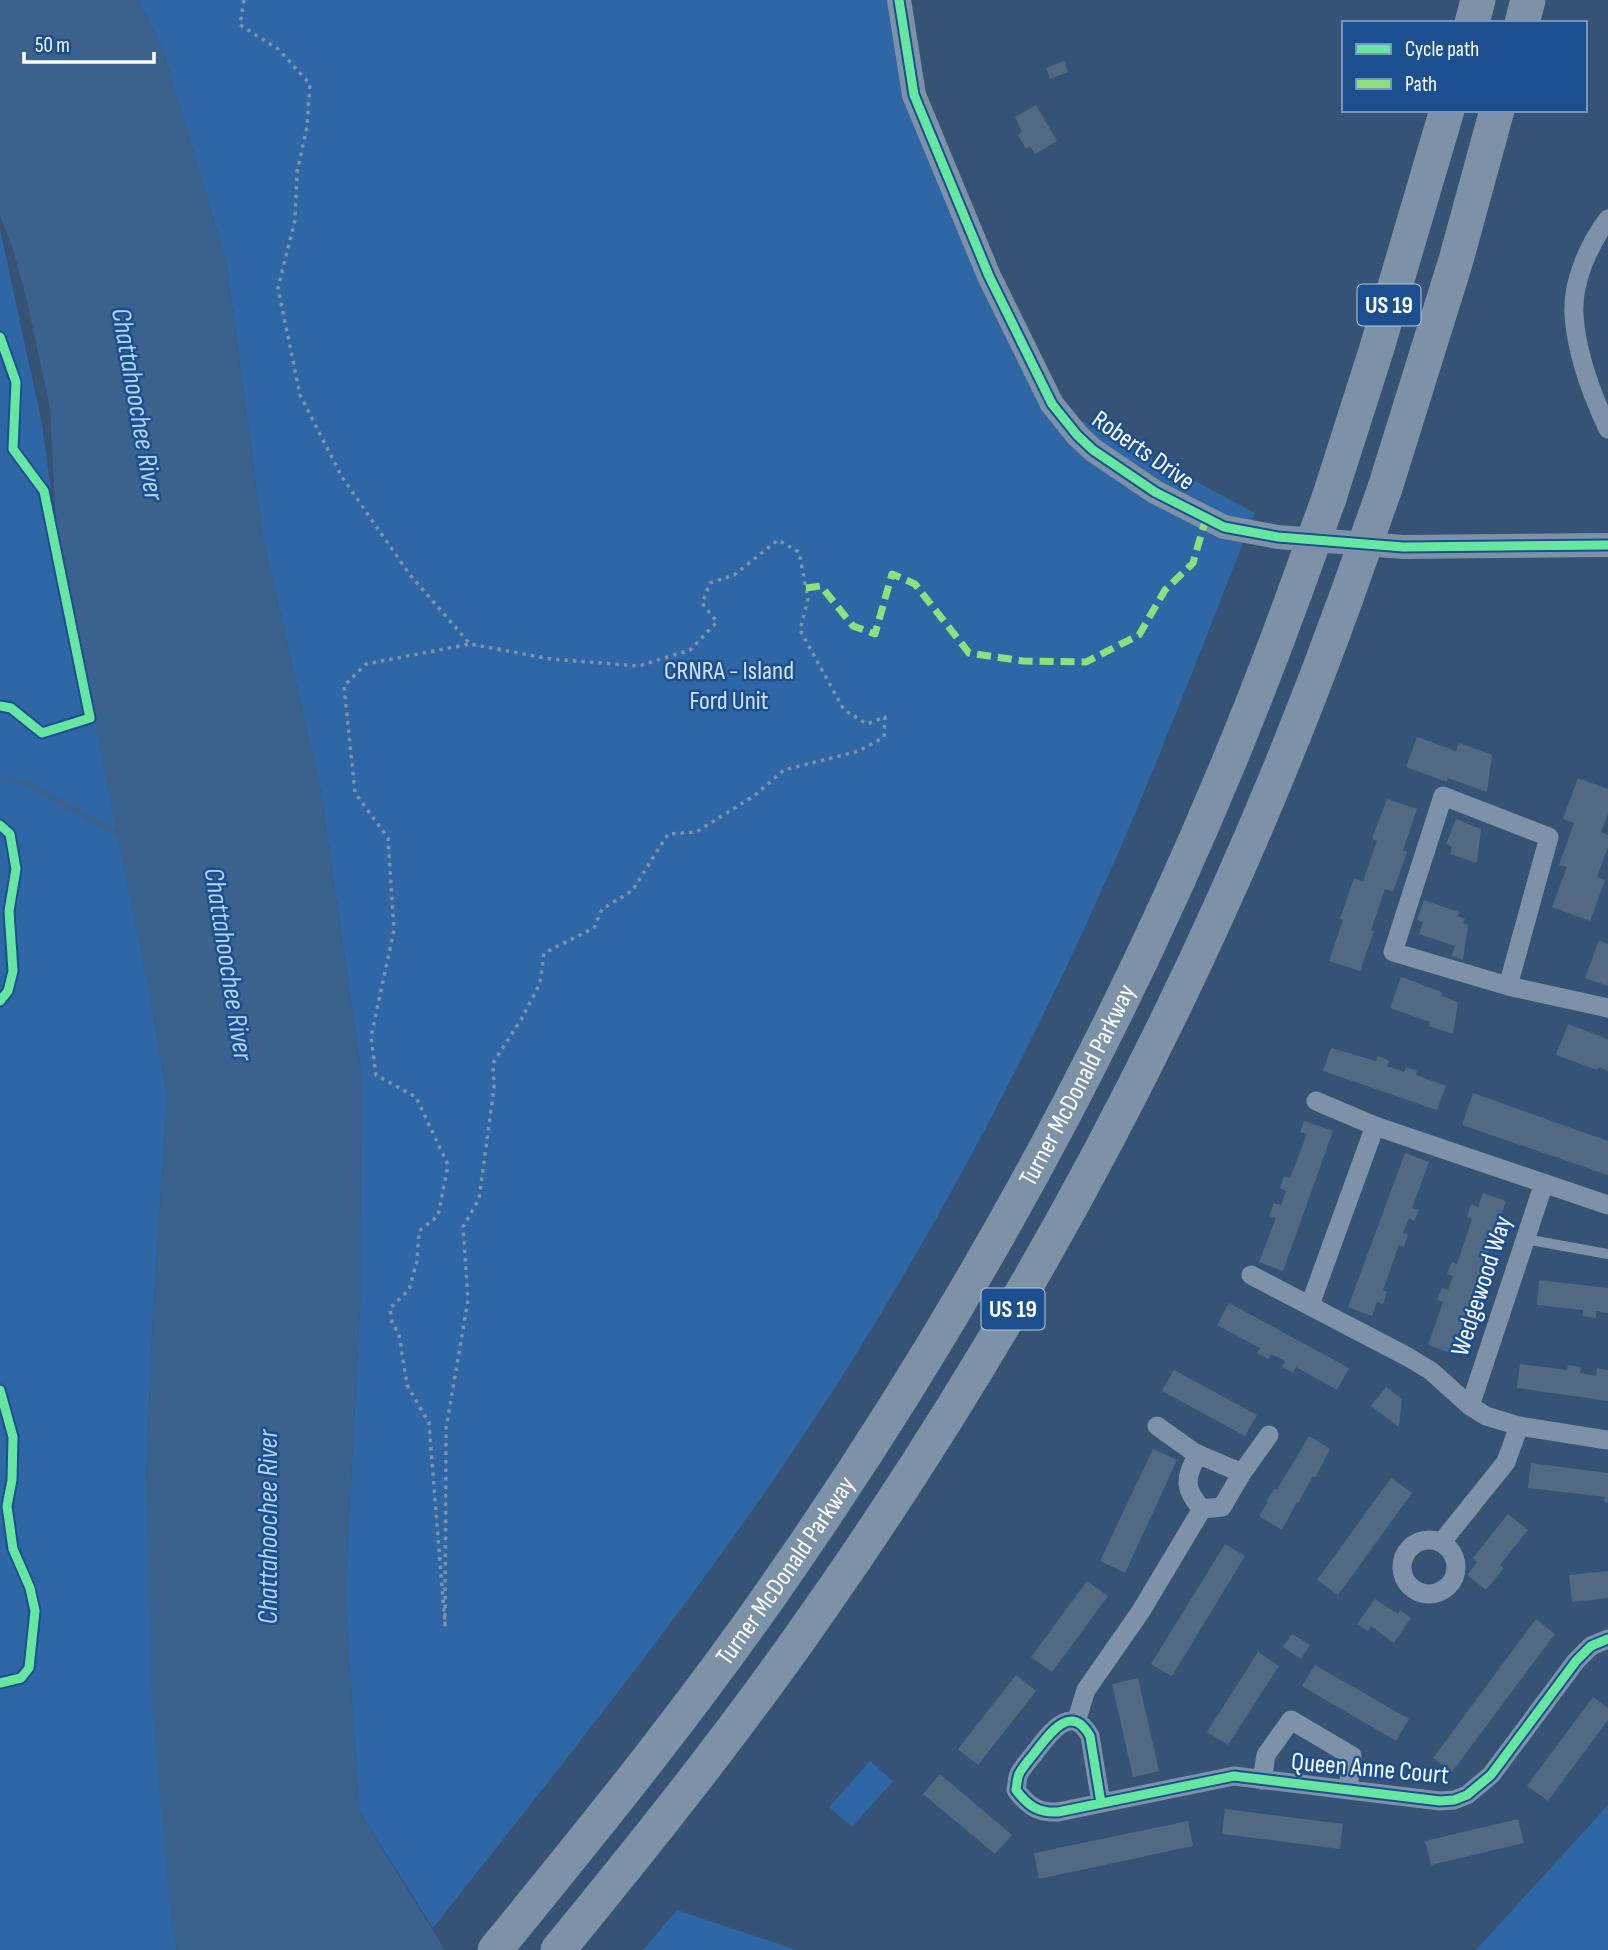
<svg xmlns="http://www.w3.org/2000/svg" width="1608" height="1950" font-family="'Sofia Sans Condensed',sans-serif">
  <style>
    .green { fill: #2f66a5 }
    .water { fill: #3b618d }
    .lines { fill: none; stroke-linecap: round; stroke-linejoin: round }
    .stream { stroke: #3b618d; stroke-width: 5 }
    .building { fill: #526984 }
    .path { stroke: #7d92a8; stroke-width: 3.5; stroke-dasharray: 3.5 5; stroke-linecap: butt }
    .service { stroke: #7d92a8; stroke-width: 10 }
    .minor { stroke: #7d92a8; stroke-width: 19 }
    .tertiary { stroke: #7d92a8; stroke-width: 24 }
    .motorway { stroke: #7e92a7; stroke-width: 35 }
    .motorway-bridge { stroke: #7e92a7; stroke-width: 35 }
    .quiet { stroke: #8de07e; stroke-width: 7; stroke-dasharray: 14 7; stroke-linecap: butt }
    .cycleway-casing { stroke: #1b4f8f; stroke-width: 13 }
    .cycleway { stroke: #66e7a1; stroke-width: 9 }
    .labels { text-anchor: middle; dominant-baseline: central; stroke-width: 5; stroke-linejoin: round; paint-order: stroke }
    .shield { fill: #1b4f8f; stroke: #bbcadd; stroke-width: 2 }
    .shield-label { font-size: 24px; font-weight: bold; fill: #fff }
    .street-label { font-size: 26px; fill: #fff; stroke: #1b4f8f }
    .park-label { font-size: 26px; fill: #cfe3fa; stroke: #1b4f8f }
    .water-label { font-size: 28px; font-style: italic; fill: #b5d3f5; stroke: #1b4f8f }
  </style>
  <rect width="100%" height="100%" fill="#365274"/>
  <!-- green -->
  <path class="green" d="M 138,0 L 897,0 L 916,119 L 1037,397 L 1255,513 C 1210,626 1167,740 1119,851 C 1052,1005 975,1156 889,1300 C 757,1523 593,1725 433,1928 L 359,1811 L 345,1595 L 360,1306 L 361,1072 L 320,788 L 263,538 L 226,262 L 163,51 Z
    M 0,229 L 42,424 L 56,527 L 151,1000 L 167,1097 L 152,1334 L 146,1482 L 166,1840 L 171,1917 L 177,1950 L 0,1950 Z
    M 870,1761 L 893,1781 L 852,1827 L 829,1807 Z
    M 1608,1805 L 1608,1950 L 1476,1950 Z
    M 677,1910 L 797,1950 L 643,1950 Z"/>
  <!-- water -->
  <path class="water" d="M 0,0 L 138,0 L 163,51 L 226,262 L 263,538 L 320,788 L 361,1072 L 360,1306 L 345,1595 L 359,1811 L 445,1950 L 177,1950 L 171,1917 L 152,1702 L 146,1482 L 152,1334 L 167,1097 L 151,1000 L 56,527 L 50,407 L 27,301 L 12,246 L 0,216 Z"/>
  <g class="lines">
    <!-- stream -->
    <path class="stream" d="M 0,779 L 28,784 L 123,837"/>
  </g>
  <!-- building -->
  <path class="building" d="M 1064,61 L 1068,72 L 1050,79 L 1046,68 Z
    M 1036,105 L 1057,141 L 1035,154 L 1030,146 L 1026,149 L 1018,135 L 1022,132 L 1015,117 Z
    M 1417,737 L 1456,751 L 1459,743 L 1492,755 L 1487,792 L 1448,778 L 1447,782 L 1406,767 Z
    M 1578,778 L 1608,789 L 1608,814 L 1601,832 L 1608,835 L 1608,847 L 1597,877 L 1605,880 L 1590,921 L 1552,907 L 1567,867 L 1559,865 L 1574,823 L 1563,819 Z
    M 1387,799 L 1417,809 L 1403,850 L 1407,852 L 1393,892 L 1385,889 L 1371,930 L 1374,931 L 1360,971 L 1329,961 L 1343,920 L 1340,919 L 1354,878 L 1363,881 L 1377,841 L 1372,839 Z
    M 1456,819 L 1481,829 L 1477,863 L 1450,854 L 1452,847 L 1446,844 Z
    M 1424,900 L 1459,912 L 1457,916 L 1465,919 L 1463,923 L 1468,925 L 1463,960 L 1452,956 L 1455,946 L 1419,934 L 1423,922 L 1417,920 Z
    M 1599,940 L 1608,944 L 1608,986 L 1585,978 Z
    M 1401,977 L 1442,992 L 1441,996 L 1458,1002 L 1453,1034 L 1429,1026 L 1430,1022 L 1390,1008 Z
    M 1568,1024 L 1608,1039 L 1608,1071 L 1599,1067 L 1597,1070 L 1556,1055 Z
    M 1331,1048 L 1376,1061 L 1378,1056 L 1389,1061 L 1387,1066 L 1404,1072 L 1406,1067 L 1417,1071 L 1416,1075 L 1446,1086 L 1437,1110 L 1323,1071 Z
    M 1473,1093 L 1608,1141 L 1608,1175 L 1462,1125 Z
    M 1304,1121 L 1333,1131 L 1283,1271 L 1259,1262 L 1276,1218 L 1269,1216 L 1274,1203 L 1281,1205 L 1286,1191 L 1280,1188 L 1284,1176 L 1290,1178 L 1307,1134 L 1300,1132 Z
    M 1405,1153 L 1429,1162 L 1412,1208 L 1419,1210 L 1414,1221 L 1409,1218 L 1403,1233 L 1408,1235 L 1404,1247 L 1399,1245 L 1383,1290 L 1387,1292 L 1383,1304 L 1377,1302 L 1372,1316 L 1348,1307 Z
    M 1483,1193 L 1506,1201 L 1453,1354 L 1428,1345 L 1443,1302 L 1437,1300 L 1442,1288 L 1448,1290 L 1453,1276 L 1447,1274 L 1452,1262 L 1457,1264 L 1472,1219 L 1467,1217 L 1471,1204 L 1478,1207 Z
    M 1539,1280 L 1608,1288 L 1608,1313 L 1596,1311 L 1596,1318 L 1583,1316 L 1583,1310 L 1537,1305 Z
    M 1229,1303 L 1349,1368 L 1337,1390 L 1296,1367 L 1293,1373 L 1282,1367 L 1285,1361 L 1271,1354 L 1268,1359 L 1257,1353 L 1260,1348 L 1217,1325 Z
    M 1520,1364 L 1567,1370 L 1568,1365 L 1581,1367 L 1580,1373 L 1596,1376 L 1597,1368 L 1608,1370 L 1608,1401 L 1517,1388 Z
    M 1174,1370 L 1257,1415 L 1245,1436 L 1162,1391 Z
    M 1386,1387 L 1402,1399 L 1399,1427 L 1371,1406 Z
    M 1309,1436 L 1330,1449 L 1315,1478 L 1313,1476 L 1298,1503 L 1297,1502 L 1282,1530 L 1259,1516 L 1268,1502 L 1266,1501 L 1275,1488 L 1277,1490 Z
    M 1153,1449 L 1177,1460 L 1125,1573 L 1100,1561 Z
    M 1531,1463 L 1608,1473 L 1608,1503 L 1604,1502 L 1605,1497 L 1528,1488 Z
    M 1391,1478 L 1412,1493 L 1338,1595 L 1317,1580 Z
    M 1508,1514 L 1528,1530 L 1500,1565 L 1504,1568 L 1486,1590 L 1467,1575 L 1477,1562 L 1473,1558 Z
    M 1225,1544 L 1245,1556 L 1172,1676 L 1151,1664 Z
    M 1608,1571 L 1608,1598 L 1572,1602 L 1569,1575 Z
    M 1087,1581 L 1108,1596 L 1052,1672 L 1031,1657 Z
    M 1375,1599 L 1398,1614 L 1400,1610 L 1411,1618 L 1394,1643 L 1371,1626 L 1368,1631 L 1357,1624 Z
    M 1536,1619 L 1555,1634 L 1452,1772 L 1433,1758 Z
    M 1292,1634 L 1310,1645 L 1301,1659 L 1283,1647 Z
    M 1258,1652 L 1279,1666 L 1228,1745 L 1207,1732 Z
    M 1315,1665 L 1409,1719 L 1396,1741 L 1302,1686 Z
    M 1016,1675 L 1036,1691 L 978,1765 L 958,1749 Z
    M 1138,1678 L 1159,1771 L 1133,1777 L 1112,1684 Z
    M 1593,1697 L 1608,1708 L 1608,1720 L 1548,1801 L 1527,1786 Z
    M 940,1774 L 1012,1835 L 995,1854 L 923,1794 Z
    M 1225,1809 L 1343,1824 L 1340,1849 L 1222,1834 Z
    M 1518,1819 L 1524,1843 L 1431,1865 L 1425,1841 Z
    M 1188,1821 L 1193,1846 L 1039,1879 L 1034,1853 Z"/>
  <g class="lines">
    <!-- path -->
    <path class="path" d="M 244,0 L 240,25 L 278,49 L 310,84 L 307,127 L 297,172 L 295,220 L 278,288 L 300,395 L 342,477 L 410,575 L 470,644 L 551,659 L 639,666 L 690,650 L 717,622 L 702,603 L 710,583 L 734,575 L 778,540 L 799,552 L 808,599 L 800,630 L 844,710 L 867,724 L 885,717 L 884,737 L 859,751 L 784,770 L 754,796 L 696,832 L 668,834 L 632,891 L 602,909 L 594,928 L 544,953 L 540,983 L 522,1018 L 493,1063 L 494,1088 L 479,1199 L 463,1227 L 468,1300 L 446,1429 L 445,1625 L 429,1423 L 407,1385 L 399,1335 L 392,1322 L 390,1308 L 409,1290 L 417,1261 L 419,1231 L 438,1216 L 448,1165 L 416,1097 L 376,1075 L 371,1037 L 394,930 L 388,838 L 355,793 L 344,686 L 366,664 L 470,644"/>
    <!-- service -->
    <path class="service" d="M 1525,1239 L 1608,1254"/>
    <!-- minor -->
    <path class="minor" d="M 1608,219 C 1589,244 1572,282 1574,314 C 1576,352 1592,395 1608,429
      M 1508,986 L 1393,952 L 1443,796 L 1549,837 L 1508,986 L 1608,1008
      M 1316,1101 L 1375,1126 L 1608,1205
      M 1251,1275 L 1408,1357 L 1431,1371 L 1470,1406 L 1486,1416 L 1519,1426 L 1608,1440
      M 1310,1305 L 1375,1126
      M 1470,1406 L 1544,1183
      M 1198,1454 C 1185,1478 1183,1488 1202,1509
      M 1242,1473 L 1269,1435
      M1402 1567a27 27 0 1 1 54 0a27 27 0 1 1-54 0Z
      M 1441,1543 L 1506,1462 L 1519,1426
      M 1076,1722 L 1086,1690 L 1141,1611 L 1202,1509 L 1222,1507 L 1242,1473 L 1195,1453 L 1157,1426
      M 1262,1780 L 1266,1755 L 1291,1720 L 1352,1756 L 1348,1790
      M 1101,1803 L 1090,1736 C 1071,1703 1051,1732 1036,1751 C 1031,1758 1023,1766 1019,1774 C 1017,1778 1017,1785 1016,1790 C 1028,1806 1038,1813 1058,1812 L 1234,1776 L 1440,1801 L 1454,1800 L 1467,1795 L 1491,1775 L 1576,1661 L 1591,1646 L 1608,1639"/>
    <!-- tertiary -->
    <path class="tertiary" d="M 899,0 L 914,95 L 989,276 L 1052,404 L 1077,435 L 1093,450 L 1155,492 L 1224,527 L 1278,537 L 1403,547 L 1608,545"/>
    <!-- motorway -->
    <g class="motorway">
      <path d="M 1472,23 L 1478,0"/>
      <path d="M 1522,23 L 1528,0"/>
      <path d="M 1385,488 L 1456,260 L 1497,110"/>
      <path d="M 1329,498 L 1376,351 L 1447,110"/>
      <path id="s1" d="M 495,1950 C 594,1829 693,1707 782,1578 C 994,1273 1168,941 1295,592"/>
      <path d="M 558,1950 C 650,1838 740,1725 823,1605 C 1040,1294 1217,955 1346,598"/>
    </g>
    <!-- motorway-bridge -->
    <path class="motorway-bridge" d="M 1295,592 L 1329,498
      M 1346,598 L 1385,488"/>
    <!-- quiet -->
    <path class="quiet" d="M 806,588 L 821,586 L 853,626 L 875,634 L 892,574 L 915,584 L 969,653 L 1023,661 L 1086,662 L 1139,635 L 1165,590 L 1193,563 L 1206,518"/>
    <defs>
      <path id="cycleway" d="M 899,0 L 914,95 L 989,276 L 1052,404 L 1077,435 L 1093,450 L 1155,492 L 1224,527 L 1278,537 L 1403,547 L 1608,545
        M 0,337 L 16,382 L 13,449 L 44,491 L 90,718 L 42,733 L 11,708 L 0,706
        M 0,825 L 10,834 L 16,869 L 9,911 L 13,971 L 8,991 L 0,1001
        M 0,1390 L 13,1437 L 12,1480 L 7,1506 L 13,1549 L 30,1588 L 35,1611 L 29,1668 L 21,1678 L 0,1683
        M 1101,1803 L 1090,1736 C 1071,1703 1051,1732 1036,1751 C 1031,1758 1023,1766 1019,1774 C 1017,1778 1017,1785 1016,1790 C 1028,1806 1038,1813 1058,1812 L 1234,1776 L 1440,1801 L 1454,1800 L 1467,1795 L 1491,1775 L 1576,1661 L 1591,1646 L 1608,1639"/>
    </defs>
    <!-- cycleway casing -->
    <use href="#cycleway" class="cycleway-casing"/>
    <!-- cycleway -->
    <use href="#cycleway" class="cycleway"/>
  </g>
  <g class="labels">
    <!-- shield labels -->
    <g class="shield">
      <rect x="1357.5" y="284.5" width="63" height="41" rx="5"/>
      <rect x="981.5" y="1288.5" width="63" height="41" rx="5"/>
    </g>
    <g class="shield-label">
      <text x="1389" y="305">US 19</text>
      <text x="1013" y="1309">US 19</text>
    </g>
    <!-- street labels -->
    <g class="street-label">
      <text transform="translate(1143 451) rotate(35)">Roberts Drive</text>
      <text stroke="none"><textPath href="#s1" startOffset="1045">Turner McDonald Parkway</textPath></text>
      <text transform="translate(1482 1286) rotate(-72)">Wedgewood Way</text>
      <text stroke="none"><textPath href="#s1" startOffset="478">Turner McDonald Parkway</textPath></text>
      <text transform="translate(1370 1769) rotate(5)">Queen Anne Court</text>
    </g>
    <!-- park labels -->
    <g class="park-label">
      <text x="729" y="671">CRNRA - Island<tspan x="729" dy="30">Ford Unit</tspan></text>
    </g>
    <!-- water labels -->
    <g class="water-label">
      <text transform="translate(137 404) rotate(80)">Chattahoochee River</text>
      <text transform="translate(228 964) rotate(81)">Chattahoochee River</text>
      <text transform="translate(268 1527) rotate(-90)">Chattahoochee River</text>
    </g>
  </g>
  <!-- legend -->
  <rect x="1342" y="21" width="245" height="91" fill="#1b4f8f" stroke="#7695bc" stroke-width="2"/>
  <rect x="1356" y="44" width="35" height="10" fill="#66e7a1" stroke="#7695bc" stroke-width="2"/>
  <text x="1405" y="56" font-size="21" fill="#ffffff">Cycle path</text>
  <rect x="1356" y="79" width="35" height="10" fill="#8de07e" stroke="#7695bc" stroke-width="2"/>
  <text x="1405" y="91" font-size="21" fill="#ffffff">Path</text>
  <!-- scale -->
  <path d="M24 52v10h130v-10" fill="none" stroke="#ffffff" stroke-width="3.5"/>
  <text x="35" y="52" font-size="21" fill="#ffffff" stroke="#1b4f8f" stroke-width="5" paint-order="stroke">50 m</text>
</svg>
